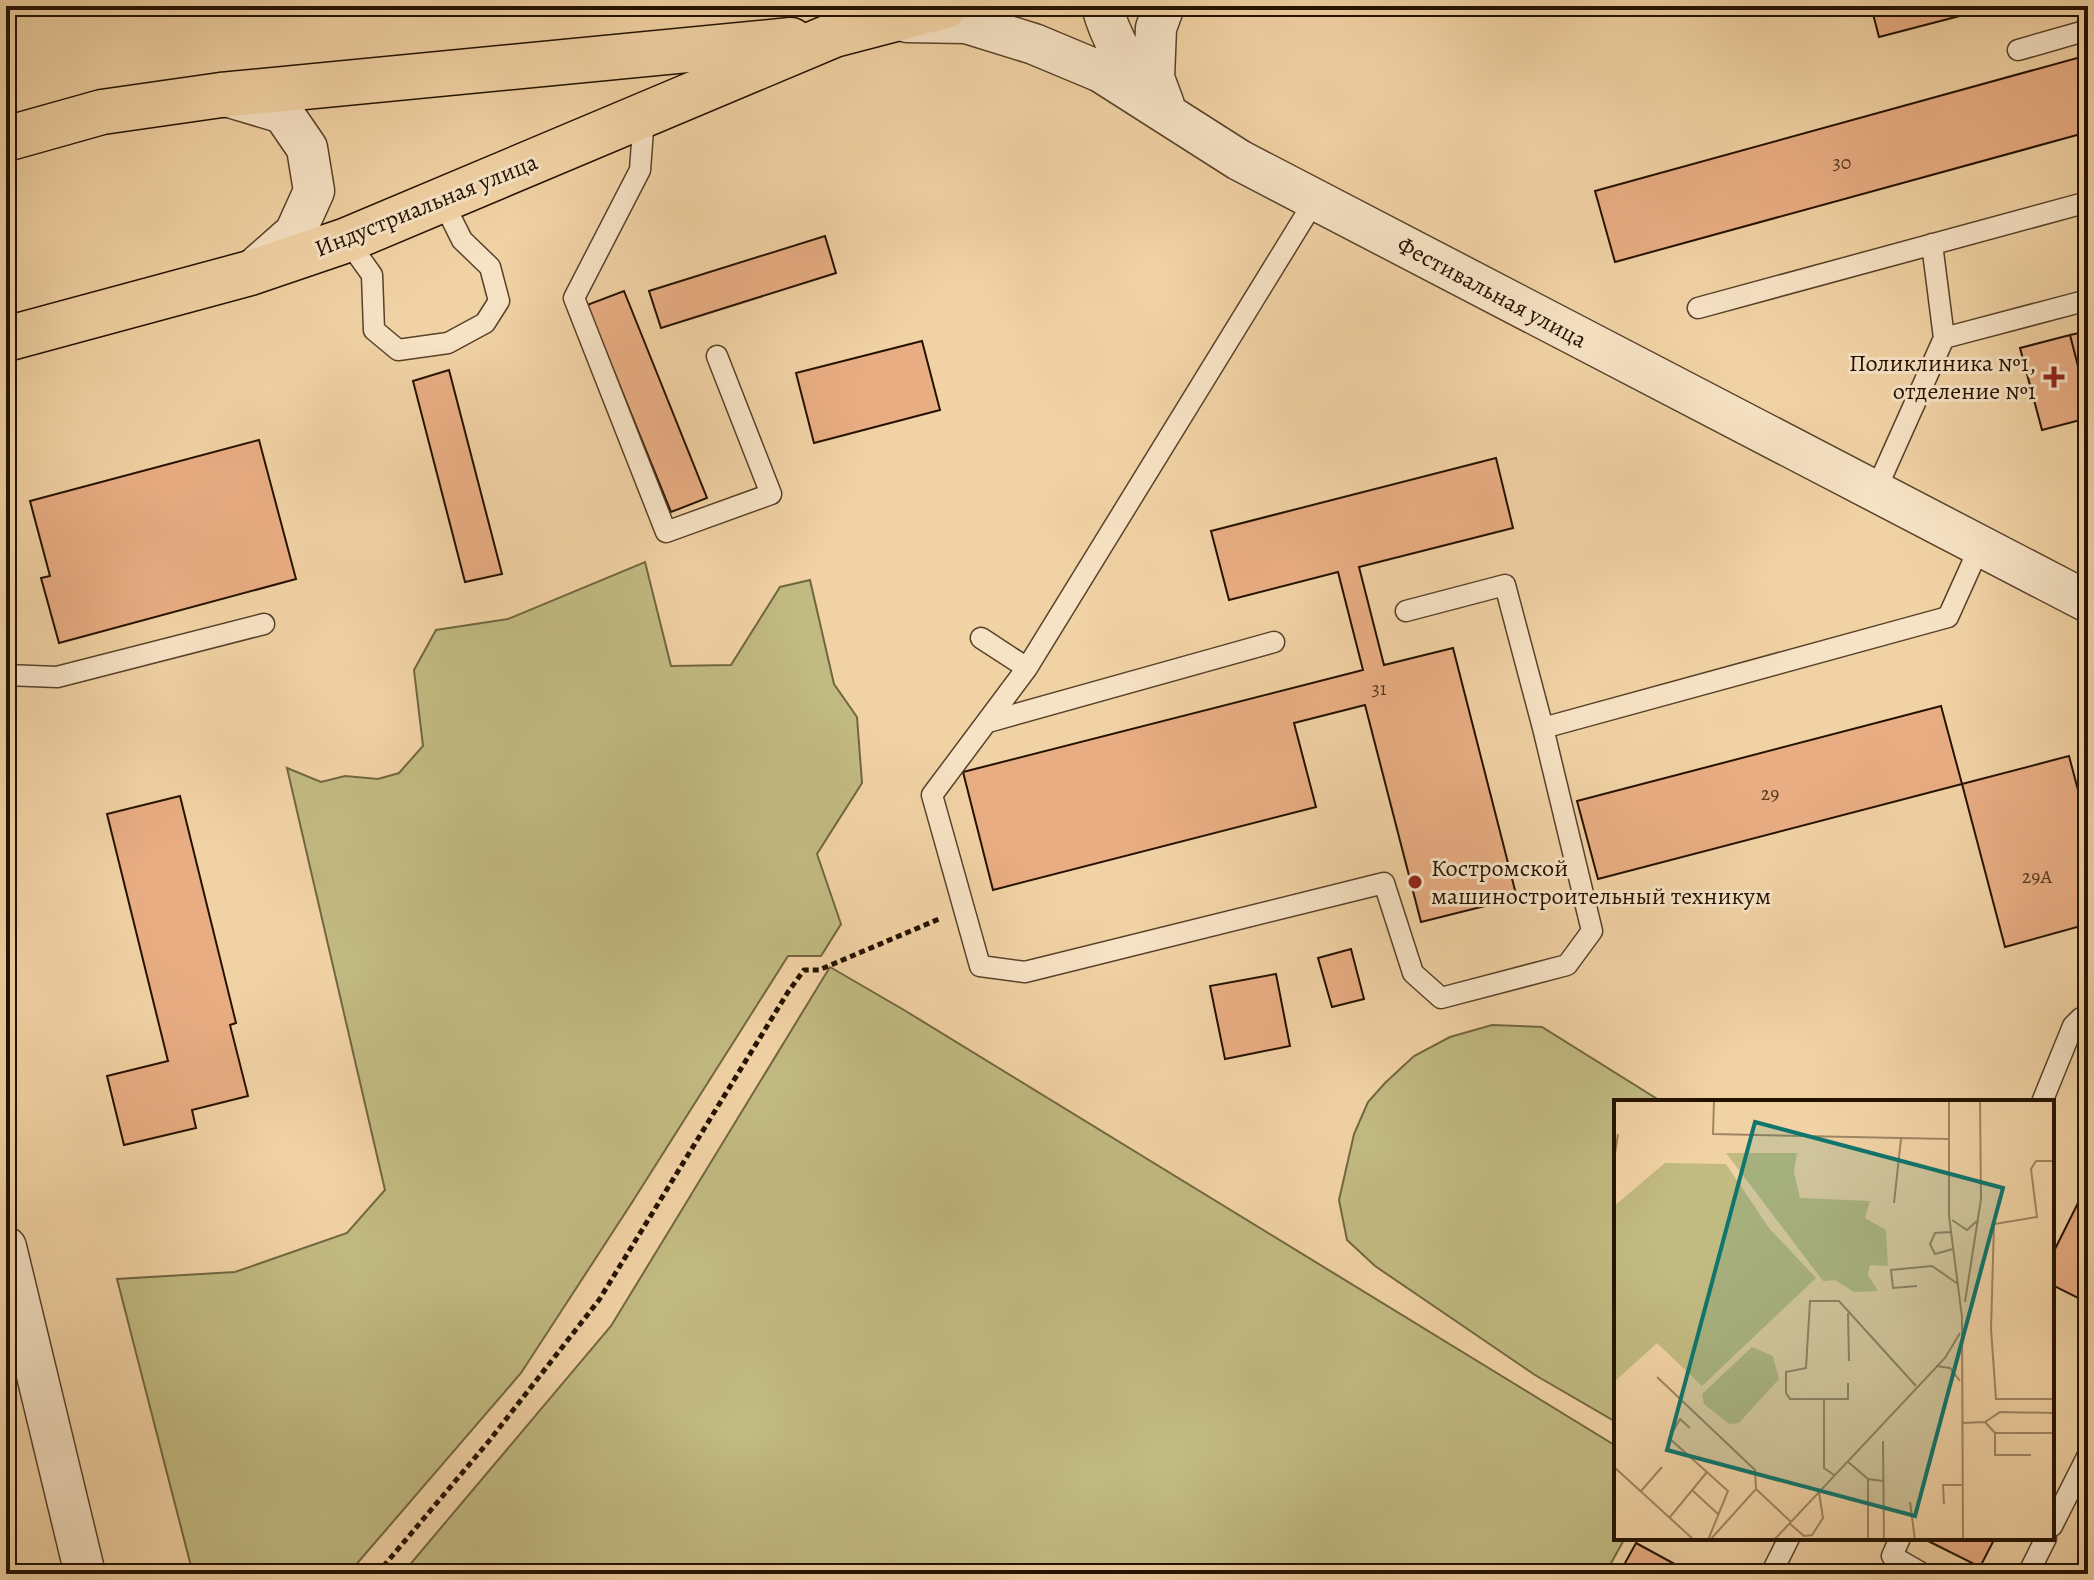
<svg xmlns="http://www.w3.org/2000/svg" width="2094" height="1580" font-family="Alegreya,serif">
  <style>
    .green { fill: #c1ba81; stroke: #726640; stroke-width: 2 }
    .building { fill: #e9ad83; stroke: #241200; stroke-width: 2 }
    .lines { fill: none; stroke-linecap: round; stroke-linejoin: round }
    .service-casing { stroke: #574229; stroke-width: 23 }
    .minor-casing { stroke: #574229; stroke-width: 43 }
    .trunk-casing { stroke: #241200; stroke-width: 47 }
    .path { stroke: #241200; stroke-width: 5; stroke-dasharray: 6 4; stroke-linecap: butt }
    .service { stroke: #f6e2c4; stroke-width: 20 }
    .minor { stroke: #f6e2c4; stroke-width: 40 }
    .trunk { stroke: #f1d2a4; stroke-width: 44 }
    .poi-dot { fill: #8f2418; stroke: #f6e2c4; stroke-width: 3 }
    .labels { text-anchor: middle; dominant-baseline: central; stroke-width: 6; stroke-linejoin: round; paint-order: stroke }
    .number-label { font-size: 20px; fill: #553921 }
    .street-label { font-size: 24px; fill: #241200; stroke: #f6e2c4 }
    .poi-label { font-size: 24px; fill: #241200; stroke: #f6e2c4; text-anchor: end }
    .inset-road { fill: none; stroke: #9f8562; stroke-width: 2 }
    .view { fill: #0f766e; fill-opacity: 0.15; stroke: #0f766e; stroke-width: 4 }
    .inset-edge { fill: none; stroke: #241200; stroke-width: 4 }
  </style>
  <rect width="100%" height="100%" fill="#f1d2a4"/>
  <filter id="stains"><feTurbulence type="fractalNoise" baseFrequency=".0025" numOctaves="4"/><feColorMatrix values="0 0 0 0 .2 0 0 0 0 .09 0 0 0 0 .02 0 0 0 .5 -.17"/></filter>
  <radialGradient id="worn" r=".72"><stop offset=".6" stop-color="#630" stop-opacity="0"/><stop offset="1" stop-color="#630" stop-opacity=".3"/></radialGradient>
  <!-- green -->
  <path class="green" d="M 645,562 L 671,666 L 731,665 L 780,587 L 810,580 L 834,684 L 857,717 L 862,783 L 817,854 L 841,924 L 821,956 L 788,956 L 631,1204 L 521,1373 L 348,1574 L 193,1574 L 117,1279 L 235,1272 L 347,1233 L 385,1190 L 287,768 L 321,782 L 345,776 L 378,779 L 399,773 L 423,746 L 414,670 L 436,630 L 508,619 Z
    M 830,967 L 904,1010 L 1616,1446 L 1616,1538 L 1625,1538 L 1605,1574 L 402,1574 L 611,1326 Z
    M 1492,1025 L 1542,1027 L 1662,1102 L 1616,1102 L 1616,1422 L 1535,1375 L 1375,1266 L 1347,1240 L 1339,1200 L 1354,1134 L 1368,1102 L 1385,1083 L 1414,1056 L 1450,1037 Z"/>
  <!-- building -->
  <path class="building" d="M 1871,6 L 1998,6 L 1879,37 Z
    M 2088,55 L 2088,132 L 1615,262 L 1595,191 Z
    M 825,236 L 836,273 L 661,328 L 649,291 Z
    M 624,291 L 707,498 L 671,512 L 587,305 Z
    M 2088,331 L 2088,405 L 2070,335 Z
    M 2070,335 L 2088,405 L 2088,418 L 2042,430 L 2020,348 Z
    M 922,341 L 940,410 L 814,443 L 796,373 Z
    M 449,370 L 502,574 L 465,582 L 413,381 Z
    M 259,440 L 296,579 L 59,643 L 41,578 L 50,576 L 30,501 Z
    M 1496,458 L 1513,528 L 1359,567 L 1384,665 L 1453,648 L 1517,898 L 1421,922 L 1365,705 L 1294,723 L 1316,807 L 993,890 L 963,772 L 1363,670 L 1338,572 L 1229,600 L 1211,531 Z
    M 1941,706 L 1962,784 L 1598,879 L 1577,801 Z
    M 2069,756 L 2088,828 L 2088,924 L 2005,947 L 1962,784 Z
    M 180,796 L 236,1023 L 230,1025 L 248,1096 L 192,1110 L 196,1128 L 124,1145 L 107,1076 L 168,1061 L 107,814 Z
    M 1351,949 L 1364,999 L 1332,1007 L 1318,958 Z
    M 1276,974 L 1290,1046 L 1225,1059 L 1210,986 Z
    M 2088,1183 L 2088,1303 L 2052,1285 L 2052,1255 Z
    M 1922,1538 L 1995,1538 L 1980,1567 Z
    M 1636,1543 L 1693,1574 L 1619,1574 Z"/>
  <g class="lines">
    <defs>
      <path id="service" d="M 2018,50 L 2088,30
        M 644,116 L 640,170 L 574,298 L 666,532 L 771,494 L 717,356
        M 1315,200 L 1027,668 L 932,795 L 980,966 L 1025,972 L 1384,883 L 1413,973 L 1441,998 L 1567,965 L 1592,931 L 1543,728 L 1505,585 L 1406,611
        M 347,240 L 372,275 L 374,330 L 398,350 L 448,343 L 485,323 L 499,301 L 490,267 L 462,240 L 442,200
        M 1698,308 L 2088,202
        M 1944,338 L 2088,300
        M 1875,492 L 1944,338 L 1932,244
        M 981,638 L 1027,668
        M 6,675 L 57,677 L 264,624
        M 988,722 L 1274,642
        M 1543,728 L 1948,617 L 1980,546
        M 2042,1102 L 2073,1026 L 2081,1018 L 2088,1016
        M 2052,1526 L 2088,1455
        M 1900,1538 L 1892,1556 L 1923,1574
        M 1771,1574 L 1789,1538
        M 2028,1574 L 2046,1538"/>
      <path id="minor" d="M 1102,6 C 1109,35 1131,74 1151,97
        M 1164,6 L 1156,28 L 1154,78 L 1164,105
        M 907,22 L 966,23 L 1034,44 L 1101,72 L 1239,160 L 2088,602
        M 226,96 L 283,113 L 307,148 L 314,191 L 295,233 L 253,270
        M 6,1247 L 85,1574"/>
      <path id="trunk" d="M 6,139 L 102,112 L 221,95 L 791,40
        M 6,339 L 250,273 L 347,240 L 834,35 L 945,6"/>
    </defs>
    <!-- service casing -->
    <use href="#service" class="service-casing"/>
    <!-- minor casing -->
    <use href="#minor" class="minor-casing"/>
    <!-- trunk casing -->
    <use href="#trunk" class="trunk-casing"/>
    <!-- path -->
    <path class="path" d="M 377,1574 L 489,1441 L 599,1300 L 788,992 L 804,970 L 819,970 L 939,919"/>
    <!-- service -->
    <use href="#service" class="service"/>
    <!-- minor -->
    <use href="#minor" class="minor"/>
    <!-- trunk -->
    <use href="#trunk" class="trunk"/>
  </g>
  <!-- markers -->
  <g class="poi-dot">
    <path d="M2050 365h8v8h8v8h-8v8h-8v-8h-8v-8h8z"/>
    <circle cx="1415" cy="882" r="8"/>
  </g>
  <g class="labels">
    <!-- number labels -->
    <g class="number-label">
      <text x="1842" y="162">30</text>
      <text x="1379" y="688">31</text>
      <text x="1770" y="793">29</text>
      <text x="2037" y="876">29А</text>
    </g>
    <!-- street labels -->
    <g class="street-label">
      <text transform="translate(426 205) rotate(-22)">Индустриальная улица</text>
      <text transform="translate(1492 292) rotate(28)">Фестивальная улица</text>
    </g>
    <!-- poi labels -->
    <g class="poi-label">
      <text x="2036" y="363">Поликлиника №1,<tspan x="2036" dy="28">отделение №1</tspan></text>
      <text x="1431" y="868" text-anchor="start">Костромской<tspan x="1431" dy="28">машиностроительный техникум</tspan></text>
    </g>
  </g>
  <!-- overview -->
  <g transform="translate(1614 1100)">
    <rect width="440" height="440" fill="#f1d2a4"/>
    <path d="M 112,53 L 183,53 L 180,72 L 186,98 L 256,101 L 251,118 L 272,130 L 274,166 L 256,165 L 254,175 L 264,191 L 240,192 L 221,180 L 209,181 ZM 51,63 L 112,64 L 155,128 L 202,178 L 88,286 L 43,243 L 0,282 L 0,106 ZM 138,247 L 159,256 L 165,279 L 125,323 L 115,324 L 90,304 L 88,294 Z" fill="#c1ba81"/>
    <path class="inset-road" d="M 100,0 L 99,34 L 335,39M 335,0 L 335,116 L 348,217 L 349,440M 0,60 L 4,34M 440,61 L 422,61 L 417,69 L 423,117 L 380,124 L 377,229 L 382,299 L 440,299M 280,103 L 287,39M 338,120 L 353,130 L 363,121M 337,132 L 321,133 L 316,144 L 321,154 L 339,149M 303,186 L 279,188 L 277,170 L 318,166 L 344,184M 351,202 L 367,99 L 366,0M 234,213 L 235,261M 322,266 L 336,268 L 346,281M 43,277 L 141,370 L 142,389M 234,283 L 234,299 L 176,299 L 172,293 L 172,272 L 192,268 L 196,201 L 225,201 L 302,286M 210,299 L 210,368 L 220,375M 371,322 L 381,333 L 440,333M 348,323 L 371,322 L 386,312 L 440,313M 76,328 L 66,319 L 55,338 L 114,391 L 94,440M 381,333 L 381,355 L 417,355M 269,341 L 270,440M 233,361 L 254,379 L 269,381M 0,367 L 80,440M 78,390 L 105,415M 27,391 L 48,367M 296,402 L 301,440M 330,404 L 329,385 L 348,385M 56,417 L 93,372M 175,423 L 190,436 L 198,435 L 209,418 L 205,392M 96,440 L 142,389 L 177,422M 160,440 L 331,258 L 346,233M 254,440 L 254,379"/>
    <path class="view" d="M 141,22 L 389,88 L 301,416 L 53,350 Z"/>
    <rect width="440" height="440" class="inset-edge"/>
  </g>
  <!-- margin -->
  <rect width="2094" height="1580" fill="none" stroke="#f1d2a4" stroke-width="32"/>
  <rect x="8" y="8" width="2078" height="1564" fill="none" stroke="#241200" stroke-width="4"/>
  <rect x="16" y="16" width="2062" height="1548" fill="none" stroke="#241200" stroke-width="2"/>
  <rect width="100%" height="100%" filter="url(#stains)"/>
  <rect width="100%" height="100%" fill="url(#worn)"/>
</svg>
